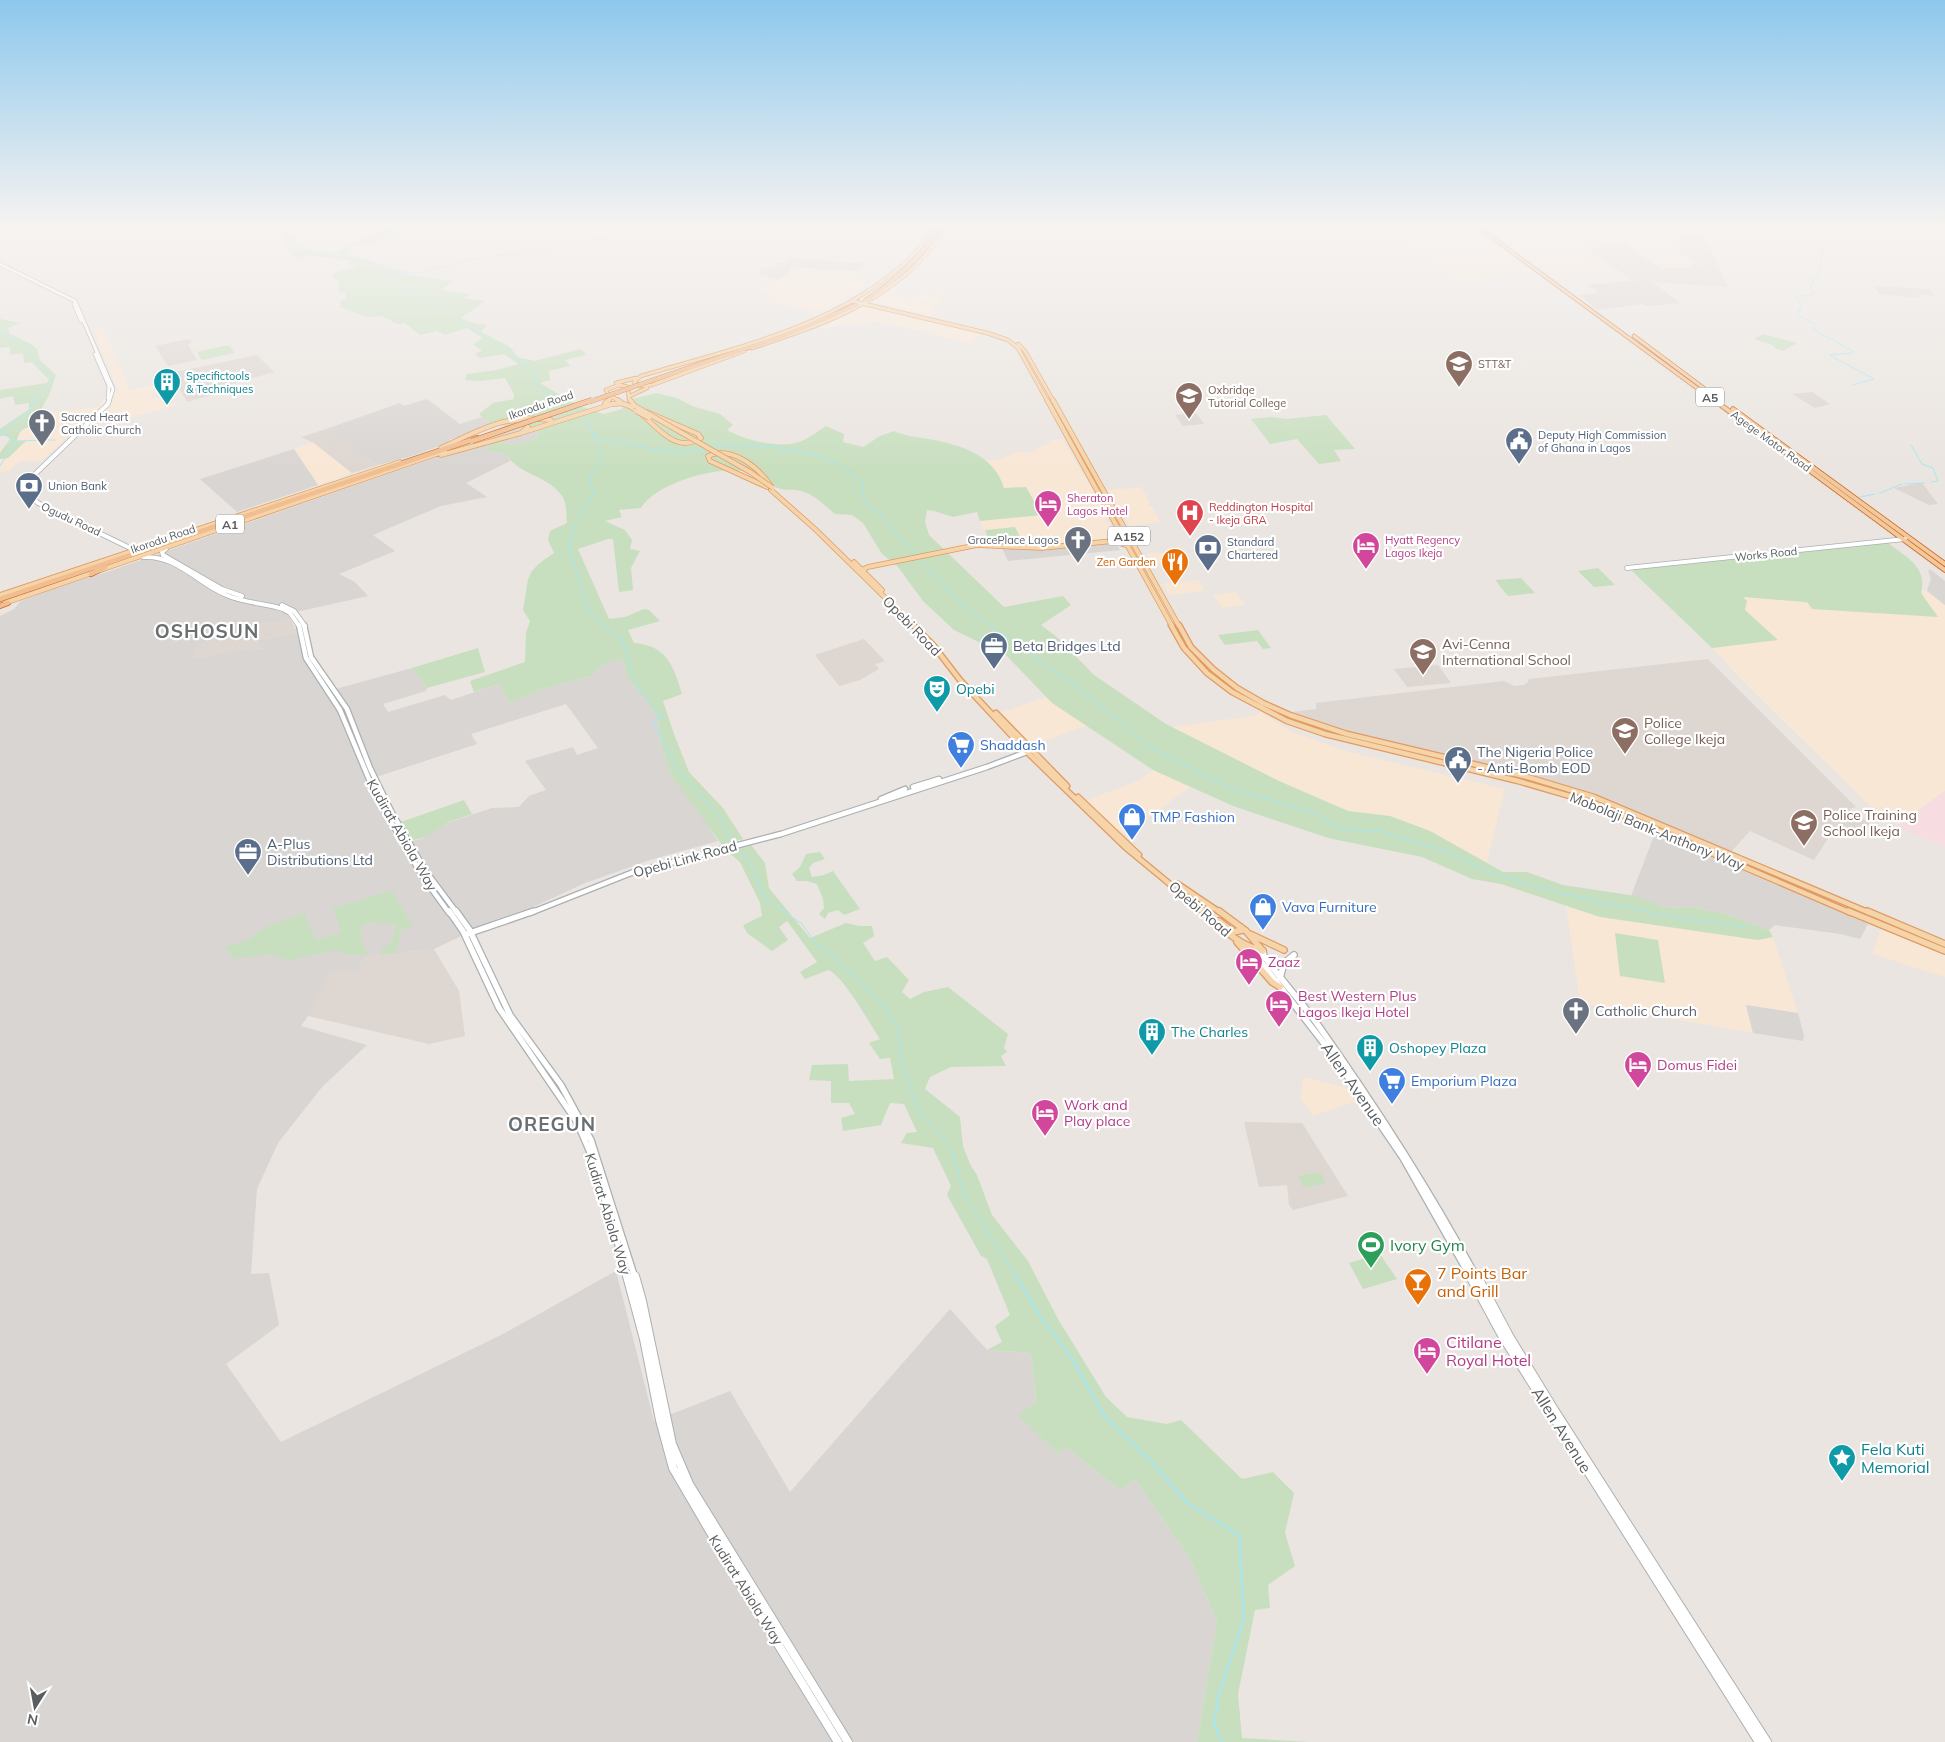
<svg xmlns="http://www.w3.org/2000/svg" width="1945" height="1742" font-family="Mulish,sans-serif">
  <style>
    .commercial { fill: #f9e7d6 }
    .industrial { fill: #d8d5d2; fill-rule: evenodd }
    .education { fill: #ddd6d1 }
    .medical { fill: #f7dce1 }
    .green { fill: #c8dfbf }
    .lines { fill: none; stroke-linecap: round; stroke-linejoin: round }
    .stream-far1 { stroke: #a6e7f4; stroke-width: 1 }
    .stream { stroke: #a6e7f4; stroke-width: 2 }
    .motorway-tunnel { stroke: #c6c3c0; stroke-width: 4; stroke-dasharray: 4 2; stroke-linecap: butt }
    .secondary-far4-casing { stroke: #abb0b2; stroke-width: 4.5 }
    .secondary-far3-casing { stroke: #abb0b2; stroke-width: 5.5 }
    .secondary-far2-casing { stroke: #abb0b2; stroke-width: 7 }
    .secondary-far1-casing { stroke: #abb0b2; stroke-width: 8 }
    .secondary-casing { stroke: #abb0b2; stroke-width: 10 }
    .primary-far3-casing { stroke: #e09b63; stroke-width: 4.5 }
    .primary-far2-casing { stroke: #e09b63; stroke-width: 5.5 }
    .primary-far1-casing { stroke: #e09b63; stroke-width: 7 }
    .primary-casing { stroke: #e09b63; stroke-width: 8 }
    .trunk-far1-casing { stroke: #d16519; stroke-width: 4.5 }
    .trunk-casing { stroke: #d16519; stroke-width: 5.5 }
    .motorway-far1-casing { stroke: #d16519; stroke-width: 5 }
    .motorway-casing { stroke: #d16519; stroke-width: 6 }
    .secondary-far4 { stroke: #fff; stroke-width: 3 }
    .secondary-far3 { stroke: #fff; stroke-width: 4 }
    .secondary-far2 { stroke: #fff; stroke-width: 4.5 }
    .secondary-far1 { stroke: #fff; stroke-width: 5.5 }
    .secondary { stroke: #fff; stroke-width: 8 }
    .primary-far3 { stroke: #f5d4aa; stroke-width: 3 }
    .primary-far2 { stroke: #f5d4aa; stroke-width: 4 }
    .primary-far1 { stroke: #f5d4aa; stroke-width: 4.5 }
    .primary { stroke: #f5d4aa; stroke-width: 5.5 }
    .trunk-far1 { stroke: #f2c99e; stroke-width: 3 }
    .trunk { stroke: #f2c99e; stroke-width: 4 }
    .motorway-far1 { stroke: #f0be91; stroke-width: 4 }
    .motorway { stroke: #f0be91; stroke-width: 4.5 }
    .rail { stroke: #aeafaf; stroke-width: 1; stroke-dasharray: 0.5 4; stroke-linecap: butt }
    .primary-bridge-casing { stroke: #e09b63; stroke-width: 5.5; stroke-linecap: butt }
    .motorway-bridge-far1-casing { stroke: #d16519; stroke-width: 5; stroke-linecap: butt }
    .motorway-bridge-casing { stroke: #d16519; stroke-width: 6; stroke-linecap: butt }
    .primary-bridge { stroke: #f5d4aa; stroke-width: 4 }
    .motorway-bridge-far1 { stroke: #f0be91; stroke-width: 4 }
    .motorway-bridge { stroke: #f0be91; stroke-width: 4.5 }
    .labels { text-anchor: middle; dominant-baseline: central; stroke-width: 4.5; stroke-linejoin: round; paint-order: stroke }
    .far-education-label { font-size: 11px; fill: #785e54; stroke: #fff; text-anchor: start }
    .far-culture-label { font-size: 11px; fill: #0d838f; stroke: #fff; text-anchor: start }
    .far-street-label { font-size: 11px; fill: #595d5f; stroke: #fff }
    .far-worship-label { font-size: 11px; fill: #5b616d; stroke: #fff; text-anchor: start }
    .far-service-label { font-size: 11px; fill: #4e5e75; stroke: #fff; text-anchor: start }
    .far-hotel-label { font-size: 11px; fill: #b23c85; stroke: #fff; text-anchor: start }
    .far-health-label { font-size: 11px; fill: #be3a42; stroke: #fff; text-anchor: start }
    .far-food-label { font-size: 11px; fill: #c56008; stroke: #fff; text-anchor: end }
    .shield { fill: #fff; stroke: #8b8e8f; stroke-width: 1 }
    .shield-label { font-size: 12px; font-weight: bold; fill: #595d5f }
    .street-label { font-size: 14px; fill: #595d5f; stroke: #fff }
    .education-label { font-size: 14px; fill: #785e54; stroke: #fff; text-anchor: start }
    .service-label { font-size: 14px; fill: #4e5e75; stroke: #fff; text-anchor: start }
    .culture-label { font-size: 14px; fill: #0d838f; stroke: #fff; text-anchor: start }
    .shop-label { font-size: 14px; fill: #366cbe; stroke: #fff; text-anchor: start }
    .hotel-label { font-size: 14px; fill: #b23c85; stroke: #fff; text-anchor: start }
    .worship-label { font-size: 14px; fill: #5b616d; stroke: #fff; text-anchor: start }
    .near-street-label { font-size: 16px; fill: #595d5f; stroke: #fff }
    .near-leisure-label { font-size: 16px; fill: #27864d; stroke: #fff; text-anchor: start }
    .near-food-label { font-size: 16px; fill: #c56008; stroke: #fff; text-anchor: start }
    .near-hotel-label { font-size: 16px; fill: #b23c85; stroke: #fff; text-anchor: start }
    .near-culture-label { font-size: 16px; fill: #0d838f; stroke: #fff; text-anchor: start }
    .district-label { font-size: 19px; font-weight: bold; letter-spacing: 1px; fill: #6a6f71; stroke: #fff }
  </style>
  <rect width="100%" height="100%" fill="#eae5e0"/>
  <!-- commercial -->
  <path class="commercial" d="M 1465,225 L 1529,272 L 1453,279 L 1385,228 L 1417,228 Z
    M 1484,225 L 1616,225 L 1624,236 L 1621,242 L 1616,243 L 1517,250 Z
    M 1626,233 L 1675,235 L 1683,244 L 1681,247 L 1676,247 L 1678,251 L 1695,263 L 1707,265 L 1690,264 L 1692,268 L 1676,269 L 1672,267 L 1663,268 L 1626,242 L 1629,236 Z
    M 922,242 L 910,257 L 894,256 L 893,252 L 898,247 Z
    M 1587,249 L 1579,259 L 1618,270 L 1554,274 L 1524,253 Z
    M 792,267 L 859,271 L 855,279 L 864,281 L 868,285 L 817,313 L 780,303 L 756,287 L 785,276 Z
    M 893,287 L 900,288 L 895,292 L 903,295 L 896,299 L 935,306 L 931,310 L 937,311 L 930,316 L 874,302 L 874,299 Z
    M 940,290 L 947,291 L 940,296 L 945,298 L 936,304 L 905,299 L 918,292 L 933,294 Z
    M 870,306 L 983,333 L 969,344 L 926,332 L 873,321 L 862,326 L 850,322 L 825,329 L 819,326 L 859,307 Z
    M 103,328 L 130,390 L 153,385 L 158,393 L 151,395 L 151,398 L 160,398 L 164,405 L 174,403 L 177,405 L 133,417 L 81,425 L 41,461 L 20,461 L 9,471 L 0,472 L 0,459 L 8,458 L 25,441 L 17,441 L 19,432 L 22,429 L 40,425 L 49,412 L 99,407 L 106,395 L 118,392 L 94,330 Z
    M 1062,439 L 1094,492 L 1095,499 L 1104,510 L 1107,519 L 1103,520 L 1107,521 L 1116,536 L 1112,538 L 1048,544 L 989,541 L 980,521 L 1041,515 L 1036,506 L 1004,488 L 993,468 L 987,461 L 1000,459 L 1019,451 L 1033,453 L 1039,446 L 1044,446 L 1052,440 Z
    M 311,443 L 314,443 L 352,473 L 318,485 L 294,449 Z
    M 1141,487 L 1150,502 L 1148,504 L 1149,506 L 1152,506 L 1159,520 L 1163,522 L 1130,526 L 1108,490 Z
    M 1180,551 L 1185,561 L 1152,564 L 1146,554 Z
    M 1198,580 L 1204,591 L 1169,595 L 1163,584 Z
    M 1922,590 L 1927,591 L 1945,605 L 1945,791 L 1898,825 L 1868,804 L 1744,682 L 1712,648 L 1777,640 L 1745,610 L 1742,596 L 1937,617 L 1923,599 Z
    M 1236,592 L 1245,605 L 1222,608 L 1213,595 Z
    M 1047,697 L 1052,703 L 1088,725 L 1031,746 L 999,713 Z
    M 1261,712 L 1290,731 L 1345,751 L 1505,789 L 1487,862 L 1430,831 L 1390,816 L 1348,811 L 1279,781 L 1172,727 L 1253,716 Z
    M 1153,770 L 1190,787 L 1137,826 L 1119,834 L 1085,801 L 1137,781 Z
    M 1566,906 L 1600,917 L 1758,940 L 1773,937 L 1798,1013 L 1746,1005 L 1753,1033 L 1580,1003 Z
    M 1881,929 L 1945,955 L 1945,977 L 1872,954 Z
    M 1303,1077 L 1348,1088 L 1357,1101 L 1313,1116 L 1301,1099 Z"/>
  <!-- industrial -->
  <path class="industrial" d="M 1648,279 L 1681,303 L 1648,306 L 1642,304 L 1598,310 L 1578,295 L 1599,293 L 1588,285 Z
    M 427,399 L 460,424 L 482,417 L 491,425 L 474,433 L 451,439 L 445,444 L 412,456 L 378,465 L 326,429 L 400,403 L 404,406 Z
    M 522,427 L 538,432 L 537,438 L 520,444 L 489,442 L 486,451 L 506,454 L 510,461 L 466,483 L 487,497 L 441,506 L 373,535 L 395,551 L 339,574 L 355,582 L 368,596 L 287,614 L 290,618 L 271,624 L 268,622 L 216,637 L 260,649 L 258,640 L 297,633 L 301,650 L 325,692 L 412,668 L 427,688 L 426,691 L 383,704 L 388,712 L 445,695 L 451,700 L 499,684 L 510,703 L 543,689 L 591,676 L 604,664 L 622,659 L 629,680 L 652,708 L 658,720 L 661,746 L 672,777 L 691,800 L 718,841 L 650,860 L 585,883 L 531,908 L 495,920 L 434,949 L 364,957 L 359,971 L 308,1016 L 301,1026 L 367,1045 L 322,1087 L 278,1143 L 257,1189 L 251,1274 L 269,1273 L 279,1325 L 226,1364 L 281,1442 L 503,1334 L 616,1271 L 654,1421 L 730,1391 L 790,1492 L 950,1309 L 987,1350 L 1031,1353 L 1036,1402 L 1019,1415 L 1058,1454 L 1066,1447 L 1121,1491 L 1135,1479 L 1189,1557 L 1217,1621 L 1197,1742 L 0,1742 L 0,616 L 14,609 L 21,601 L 57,587 L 107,572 ZM 566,704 L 598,748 L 577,755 L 573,747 L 525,761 L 546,790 L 529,796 L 519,807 L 492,808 L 450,822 L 421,839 L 398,844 L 367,780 L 477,744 L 471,734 Z
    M 294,449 L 318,485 L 237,512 L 200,479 Z
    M 1116,543 L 1120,550 L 1008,561 L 1001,546 L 1044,549 Z
    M 1928,570 L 1931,570 L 1945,581 L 1945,605 L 1927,591 L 1931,579 Z
    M 1655,833 L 1793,892 L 1868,924 L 1860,939 L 1840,934 L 1775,925 L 1769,930 L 1723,913 L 1691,907 L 1665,908 L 1631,896 Z
    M 1746,1005 L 1798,1013 L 1804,1036 L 1803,1041 L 1753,1033 Z"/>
  <!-- education -->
  <path class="education" d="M 1675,235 L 1705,237 L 1728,287 L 1650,282 L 1648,279 L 1632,280 L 1587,249 L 1624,243 L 1662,269 L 1647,271 L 1665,270 L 1663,268 L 1691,268 L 1690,264 L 1707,265 L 1695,263 L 1678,251 L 1675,246 L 1681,247 L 1679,243 L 1683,243 Z
    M 788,258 L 856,263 L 864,262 L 859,271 L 792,267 L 786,276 L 777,280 L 762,275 L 756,272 L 766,268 L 778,267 L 776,263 L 790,261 Z
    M 1874,286 L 1931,289 L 1934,296 L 1918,294 L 1920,298 L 1879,294 Z
    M 189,339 L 192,342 L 188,345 L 197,360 L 168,366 L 155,346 Z
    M 257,355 L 274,372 L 221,387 L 225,391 L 187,402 L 170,373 Z
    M 1812,392 L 1830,404 L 1815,408 L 1792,394 Z
    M 1196,413 L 1204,424 L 1183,426 L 1175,415 Z
    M 326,429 L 335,434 L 378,465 L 352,473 L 314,443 L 301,437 Z
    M 1922,483 L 1938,504 L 1929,505 L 1894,488 Z
    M 290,618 L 297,633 L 258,640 L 260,648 L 190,660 L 195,646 L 216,637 L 268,622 L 271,623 Z
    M 864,639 L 885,661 L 875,664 L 879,669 L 860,680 L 839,686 L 815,655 Z
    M 1708,659 L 1856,807 L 1849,809 L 1872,825 L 1831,834 L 1814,860 L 1750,831 L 1731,852 L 1602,797 L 1568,786 L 1331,728 L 1289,714 L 1291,712 L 1316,709 L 1316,703 L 1504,681 L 1514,686 L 1524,685 L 1528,682 L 1529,679 Z
    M 1438,665 L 1451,683 L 1407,687 L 1394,669 Z
    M 434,949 L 459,991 L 465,1036 L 429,1044 L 308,1016 L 330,971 L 359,971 L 364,957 Z
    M 1244,1122 L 1302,1123 L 1348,1196 L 1293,1210 L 1289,1205 L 1287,1185 L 1259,1187 Z"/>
  <!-- medical -->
  <path class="medical" d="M 1945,791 L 1945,847 L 1907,831 L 1898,825 Z"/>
  <!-- green -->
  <path class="green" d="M 245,225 L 277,225 L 298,239 L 294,245 L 316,252 L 332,253 L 380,231 L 402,225 L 417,225 C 404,233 391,238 377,243 C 368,246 359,242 350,247 L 355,248 L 345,255 C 366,258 385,268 407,272 L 406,275 L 453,281 L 441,290 L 470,294 L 463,298 L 485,301 L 461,318 L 472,323 L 487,325 L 481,332 L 510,347 L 517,357 L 535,361 L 581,349 L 586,355 L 565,360 L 570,366 L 549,371 L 550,380 L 540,383 L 579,406 L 604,414 L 622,409 L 628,400 L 656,393 L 677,398 L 692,406 L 720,414 L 733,425 L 727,430 C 745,440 779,449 799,442 C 808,439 818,431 826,426 L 844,434 L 843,442 L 863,447 L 880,436 L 894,431 C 905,436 916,437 928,439 C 959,444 995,455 1004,488 L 1026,487 L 1042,515 L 980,521 L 977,512 L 953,517 L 934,511 L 927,510 L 925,522 L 929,535 L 1004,607 L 1063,596 L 1071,605 L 1041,625 L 1058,638 L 1094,675 L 1166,724 L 1279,781 L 1348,811 L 1390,816 L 1430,831 L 1503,872 L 1527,872 L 1563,885 L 1636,896 L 1665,908 L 1691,907 L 1723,913 L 1769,930 L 1773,937 L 1758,940 L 1600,917 L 1501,884 L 1472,879 L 1422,857 L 1328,838 L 1233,806 L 1153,770 L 1052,703 L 1007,656 L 954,630 L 923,601 L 898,567 L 882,554 L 863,523 L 852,515 L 835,514 C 824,505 815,495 801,491 C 794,489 785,491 778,488 C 774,487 770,481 766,479 C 761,476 754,473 748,472 C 721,464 655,483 641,508 L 619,510 L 622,517 L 605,521 L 625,530 L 632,540 L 630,549 L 640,551 L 631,568 L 633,590 L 619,592 L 613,539 L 608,539 L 578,549 L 609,619 L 625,617 L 644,609 L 649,610 L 660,621 L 628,630 L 634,643 C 667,645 674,667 682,694 L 663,701 L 674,734 L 689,772 L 723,808 L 743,839 L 722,845 L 672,777 L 661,746 L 658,720 L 652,708 L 629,680 L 622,659 L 604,664 L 591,676 L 543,689 L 510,703 L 499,684 L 474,692 L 470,681 L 525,662 L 526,633 L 530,621 L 523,610 C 530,576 522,574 554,553 L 548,540 L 550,531 L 567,523 C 566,514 567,503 562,496 C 549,476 518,475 506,454 L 486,451 L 489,442 L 520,444 L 537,438 L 538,432 L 521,427 L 491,425 L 479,414 L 493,403 L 514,399 L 514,394 L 505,378 L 480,381 L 465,380 L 467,374 L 497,370 L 518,364 L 504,354 L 480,358 L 475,354 L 482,351 L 473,344 L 483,338 L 467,328 L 445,335 L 437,331 L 420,335 L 405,323 L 397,324 L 382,316 L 367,317 L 340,307 L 341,300 L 346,299 L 346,292 L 340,293 L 338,286 L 340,283 L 331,274 L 357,267 L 347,263 L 352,261 L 311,256 L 298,260 L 291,253 L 293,253 L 285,247 L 286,241 L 282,234 L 237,228 Z
    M 0,319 L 20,323 L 8,328 L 9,333 L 31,344 L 37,349 L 40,360 L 56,375 L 49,395 L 40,412 L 49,412 L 40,425 C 27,428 20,426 17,441 L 26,441 L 8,458 L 0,459 L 0,453 L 10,439 L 6,436 L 0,436 L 0,429 L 29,409 L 29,403 L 15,405 L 13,396 L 0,399 L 0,390 L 47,383 L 49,380 L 32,362 L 24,363 L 23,353 L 10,355 L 10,347 L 0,348 Z
    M 1763,334 L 1797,343 L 1783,351 L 1773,347 L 1775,346 L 1754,339 Z
    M 223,346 L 230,346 L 234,353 L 202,360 L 197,352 Z
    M 1326,415 L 1355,449 L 1334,450 L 1341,461 L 1319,464 L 1297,439 L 1270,444 L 1251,419 L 1272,417 L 1286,419 Z
    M 1015,527 L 1024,544 L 989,541 L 985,530 Z
    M 1888,543 C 1906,557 1928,567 1921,593 L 1938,617 L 1812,609 L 1807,602 L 1743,597 L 1747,601 L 1745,610 L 1778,640 L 1712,648 L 1631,570 Z
    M 1598,568 L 1615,585 L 1594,587 L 1578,571 Z
    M 1521,578 L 1535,593 L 1508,596 L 1495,580 Z
    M 1258,630 L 1271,648 L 1263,649 L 1257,641 L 1225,645 L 1218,635 Z
    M 478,648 L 485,672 L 427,688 L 412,668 Z
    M 464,800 L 472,814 C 465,817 456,819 449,822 C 437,830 428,838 413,840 L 401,822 Z
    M 751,845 L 765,863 L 769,888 L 810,938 L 846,923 L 859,926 L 872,926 L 874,936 L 863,943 L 875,961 L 887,957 L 909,980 L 902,992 L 910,999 L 924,992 L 948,987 L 1008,1034 L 1004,1048 L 1007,1052 L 1001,1056 L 1006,1066 L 951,1067 L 930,1077 L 925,1089 L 960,1117 L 963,1146 L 971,1166 L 977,1175 L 992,1215 L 1028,1261 L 1058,1319 L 1106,1397 L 1127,1417 L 1167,1424 L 1181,1420 L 1242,1479 L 1273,1472 L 1294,1493 L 1285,1533 L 1295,1566 L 1268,1585 L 1270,1608 L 1255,1610 L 1238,1694 L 1242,1738 L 1309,1742 L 1197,1742 L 1217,1621 L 1189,1557 L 1135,1479 L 1121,1491 L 1066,1447 L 1058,1454 L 1018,1415 L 1036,1402 L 1031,1353 L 987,1350 L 1002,1342 L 995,1326 L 1010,1315 L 987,1259 L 981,1256 L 947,1195 L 951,1186 L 933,1148 L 901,1143 L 907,1133 L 917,1132 L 904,1104 L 890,1103 L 881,1125 L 843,1131 L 841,1118 L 855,1114 L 849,1103 L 831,1103 L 831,1081 L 809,1080 L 812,1065 L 848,1064 L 849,1081 L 894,1079 L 890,1058 L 880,1059 L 869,1043 L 880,1039 C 870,1024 843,975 828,970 L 805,979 L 800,972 L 817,962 L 787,921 L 779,927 L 788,940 L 772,951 L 747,933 L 743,925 L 762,916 L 760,903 L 740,862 L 727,851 Z
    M 820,852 L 825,859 L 813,863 L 809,868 L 812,877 L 824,875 L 833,871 L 860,909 L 844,915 L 838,910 L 828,913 L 825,919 L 819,914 L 824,908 L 823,899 L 817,884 L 807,881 L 797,881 L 792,874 L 800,867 L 806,854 Z
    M 392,891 L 413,926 L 401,930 L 396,953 L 381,955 L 383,947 L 391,944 L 397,925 L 373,922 L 363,924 C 358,938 360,943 369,954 L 349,955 L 336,950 L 289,960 L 269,954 L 235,959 L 224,947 L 248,940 L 264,928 L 304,913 L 316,940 L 342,933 L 333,908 Z
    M 1615,933 L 1658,940 L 1665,983 L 1620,976 Z
    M 1320,1172 L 1326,1183 L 1304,1188 L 1298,1176 Z
    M 1380,1254 L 1397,1279 L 1363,1289 L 1349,1263 Z"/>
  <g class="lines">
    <!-- stream-far1 -->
    <path class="stream-far1" d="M 273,225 L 290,238 L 290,245 C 321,260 365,248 390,274 L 478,333 L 507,348 L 536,374 L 535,386 L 572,405
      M 335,254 L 367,238 L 405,225
      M 390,274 L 419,273 L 478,258 L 552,250 L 574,242 L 665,231 L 781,231 L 841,238
      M 1801,306 L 1796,297 L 1815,294 L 1810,288 L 1821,268 L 1822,252 L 1825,246 L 1818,235 L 1822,230 L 1821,225
      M 1801,307 L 1797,315 L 1815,324 L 1817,326 L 1814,328
      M 1812,329 L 1830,339
      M 0,331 L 29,349 L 35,361 L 51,378 L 48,385 L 36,395 L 30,412 L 0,431
      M 1833,340 L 1854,352
      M 1844,363 L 1829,355 L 1853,353
      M 1846,364 L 1874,379 L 1852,385
      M 576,407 L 583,411
      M 585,415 L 603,459 L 590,477 L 593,493 L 574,527 L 569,546 L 572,558 L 589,612 L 623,641 L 635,683 L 663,718 L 653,721 L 680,773 L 720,817 L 733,844
      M 590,428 L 597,437 L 651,449 L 678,452 L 704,448
      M 0,433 L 9,435 L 12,441 L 55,440
      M 1911,445 L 1922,464 L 1933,468 L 1938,481 L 1931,482
      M 708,447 L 714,445 C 755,445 798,446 836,463 C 845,467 855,477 863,484 L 864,501 L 881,515 L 916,555
      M 0,466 L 14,442
      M 1905,484 L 1925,483
      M 1880,493 L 1902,484
      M 1860,497 L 1875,494
      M 919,558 L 961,604 L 1098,703 L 1149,747 L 1227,787 L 1312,812 L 1342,829 L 1380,831 L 1446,851 L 1486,871 L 1560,893 L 1674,917 L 1746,927
      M 736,847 L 752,867 L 765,898 L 802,924 L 816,944 L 836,959 L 885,1007 L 899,1032 L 901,1060 L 919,1112 L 951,1147 L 964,1194 L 1017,1278"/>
    <!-- stream -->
    <path class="stream" d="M 1016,1276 L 1040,1316 L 1071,1357 L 1104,1416 L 1154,1464 L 1187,1503 L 1239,1535 L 1244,1617 L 1219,1695 L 1214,1724 L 1222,1742"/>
    <!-- motorway-tunnel -->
    <path class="motorway-tunnel" d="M 851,304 L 862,299"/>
    <defs>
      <path id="secondary-far4" d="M 0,264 L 75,301 L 113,389 L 109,402
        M 74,304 L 81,321
        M 95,354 L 109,386 L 108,398"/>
      <path id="secondary-far3" d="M 109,400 L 108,404 L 33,476 L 28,491 L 31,497 L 38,503 L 134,550
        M 166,549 L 162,552 L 163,555 L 222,589 L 242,596
        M 143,557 C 177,555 197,583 226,595 C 244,603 264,603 283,609 L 290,613 L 299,626
        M 1627,568 L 1905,539
        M 282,605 L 294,611 L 305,626"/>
      <path id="secondary-far2" d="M 299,625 L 306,658 L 340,710 L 371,784 L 387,815 L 423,877 L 449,913
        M 304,625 L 311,657 L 347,709 L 370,768 L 392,813 L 425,870 L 457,913
        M 913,787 L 939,779
        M 881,799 L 905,789
        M 530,913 L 631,873 L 781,834 L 987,767 L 1032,750"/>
      <path id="secondary-far1" d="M 449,911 L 463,931 L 499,1008 L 577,1122 L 592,1157 L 628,1278
        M 456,911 L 469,929 L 510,1015 L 561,1085 L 591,1140 L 635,1278
        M 467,934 L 534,911
        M 1263,951 L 1260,954 L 1261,962 L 1333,1055 L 1403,1158 L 1471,1278
        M 1263,951 L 1264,956 C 1281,980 1301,1001 1318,1025 C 1376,1107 1429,1189 1477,1278
        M 1280,978 L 1284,963 L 1294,955"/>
      <path id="secondary" d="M 627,1276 L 644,1339 L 660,1420 L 673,1468 L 735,1574 L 838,1742
        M 635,1276 L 642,1301 L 672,1444 L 689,1484 L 848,1742
        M 1470,1276 L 1503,1337 L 1759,1742
        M 1477,1276 L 1509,1336 L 1553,1408 L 1767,1742"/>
      <path id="primary-far3" d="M 852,301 L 987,333 L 1008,340 L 1018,348 L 1048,402
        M 1018,344 L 1025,351 L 1054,402
        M 752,348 C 816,327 885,304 930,250 C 936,243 941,233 947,225
        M 744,351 L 652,385 L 639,386 L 634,382 L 641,376 C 734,348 838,327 910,258 C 920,249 927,236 935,225
        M 616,383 L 636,378
        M 630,396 L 647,388
        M 607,402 L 612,397
        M 620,402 L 608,394 L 606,390 L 619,385 L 628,387 L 629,399 L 631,402"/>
      <path id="primary-far2" d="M 618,400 L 623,404
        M 630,400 L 635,406
        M 1047,400 L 1172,626
        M 1053,400 L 1179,626
        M 605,403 L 609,400
        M 513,417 L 551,420
        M 441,448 C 457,441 506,414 522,422 C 523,422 528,427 528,427 L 521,433
        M 441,455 L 521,433 L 612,404 C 616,404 620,403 624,404 C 651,412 669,458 701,438 L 698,434 L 647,412
        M 767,487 L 710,461 L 708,456 C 731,445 758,467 771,486
        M 771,490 L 815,529 L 914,626
        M 854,562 L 882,590
        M 864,572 L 864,569 L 868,567 L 977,545 L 1041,548 L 1113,541 L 1126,545
        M 0,595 L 400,462
        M 5,603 L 445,451"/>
      <path id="primary-far1" d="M 913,625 L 933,645 L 960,680 L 1027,752 L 1125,847 L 1205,913
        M 1171,625 L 1184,648 L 1207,673 L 1232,692 L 1287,721 L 1325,734 L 1518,781 L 1597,804 L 1851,913
        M 1179,625 L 1191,647 L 1213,669 L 1237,688 L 1263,703 L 1290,715 L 1347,734 L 1524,776 L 1594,797 L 1870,913
        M 996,713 L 1067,786
        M 1078,797 L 1139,855
        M 1178,884 L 1221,913"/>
      <path id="primary" d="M 1203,911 C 1222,928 1238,945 1263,951
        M 1219,911 L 1246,931 L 1263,951
        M 1848,911 L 1945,951
        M 1867,911 L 1945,944
        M 1219,921 L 1233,932 L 1243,930
        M 1250,934 L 1284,950
        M 1237,942 L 1272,982 L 1280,987"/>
      <path id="trunk-far1" d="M 1475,225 L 1716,402
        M 1634,336 L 1721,401"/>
      <path id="trunk" d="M 1714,400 L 1945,570
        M 1733,409 L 1945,564"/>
      <path id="motorway-far1" d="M 866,300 C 897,280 922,256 942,225
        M 653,380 L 786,335 L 856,305"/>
      <path id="motorway" d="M 91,574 L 105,567
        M 0,599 L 477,438
        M 0,606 L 8,603"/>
    </defs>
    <!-- secondary-far4 casing -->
    <use href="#secondary-far4" class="secondary-far4-casing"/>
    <!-- secondary-far3 casing -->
    <use href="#secondary-far3" class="secondary-far3-casing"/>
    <!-- secondary-far2 casing -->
    <use href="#secondary-far2" class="secondary-far2-casing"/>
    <!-- secondary-far1 casing -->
    <use href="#secondary-far1" class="secondary-far1-casing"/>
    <!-- secondary casing -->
    <use href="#secondary" class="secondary-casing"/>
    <!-- primary-far3 casing -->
    <use href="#primary-far3" class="primary-far3-casing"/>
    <!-- primary-far2 casing -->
    <use href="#primary-far2" class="primary-far2-casing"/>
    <!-- primary-far1 casing -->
    <use href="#primary-far1" class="primary-far1-casing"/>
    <!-- primary casing -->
    <use href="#primary" class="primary-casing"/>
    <!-- trunk-far1 casing -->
    <use href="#trunk-far1" class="trunk-far1-casing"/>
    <!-- trunk casing -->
    <use href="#trunk" class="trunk-casing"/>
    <!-- motorway-far1 casing -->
    <use href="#motorway-far1" class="motorway-far1-casing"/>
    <!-- motorway casing -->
    <use href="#motorway" class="motorway-casing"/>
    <!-- secondary-far4 -->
    <use href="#secondary-far4" class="secondary-far4"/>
    <!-- secondary-far3 -->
    <use href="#secondary-far3" class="secondary-far3"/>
    <!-- secondary-far2 -->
    <use href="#secondary-far2" class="secondary-far2"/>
    <!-- secondary-far1 -->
    <use href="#secondary-far1" class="secondary-far1"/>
    <!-- secondary -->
    <use href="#secondary" class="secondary"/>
    <!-- primary-far3 -->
    <use href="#primary-far3" class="primary-far3"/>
    <!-- primary-far2 -->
    <use href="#primary-far2" class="primary-far2"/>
    <!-- primary-far1 -->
    <use href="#primary-far1" class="primary-far1"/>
    <!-- primary -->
    <use href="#primary" class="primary"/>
    <!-- trunk-far1 -->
    <use href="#trunk-far1" class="trunk-far1"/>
    <!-- trunk -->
    <use href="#trunk" class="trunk"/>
    <!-- motorway-far1 -->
    <use href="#motorway-far1" class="motorway-far1"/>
    <!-- motorway -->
    <use href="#motorway" class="motorway"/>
    <!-- rail -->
    <path class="rail" d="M 1470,225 L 1945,574"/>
    <defs>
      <path id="primary-bridge" d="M 635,406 L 750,472 L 773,488
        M 636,411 L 649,418"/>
      <path id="motorway-bridge-far1" d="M 589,402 L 653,380"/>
      <path id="motorway-bridge" d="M 472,441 L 592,400"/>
    </defs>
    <!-- primary-bridge casing -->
    <use href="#primary-bridge" class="primary-bridge-casing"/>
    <!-- motorway-bridge-far1 casing -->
    <use href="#motorway-bridge-far1" class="motorway-bridge-far1-casing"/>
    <!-- motorway-bridge casing -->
    <use href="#motorway-bridge" class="motorway-bridge-casing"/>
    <!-- primary-bridge -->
    <use href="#primary-bridge" class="primary-bridge"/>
    <!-- motorway-bridge-far1 -->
    <use href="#motorway-bridge-far1" class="motorway-bridge-far1"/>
    <!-- motorway-bridge -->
    <use href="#motorway-bridge" class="motorway-bridge"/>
  </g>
  <!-- sky -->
  <linearGradient id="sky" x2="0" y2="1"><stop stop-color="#8dc8ed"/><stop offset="0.48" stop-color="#f6f3f1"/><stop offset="1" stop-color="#f6f3f1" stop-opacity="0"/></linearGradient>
  <rect width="1945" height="469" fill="url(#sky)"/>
  <!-- icons -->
  <defs>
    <symbol id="school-pin" viewBox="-11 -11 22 30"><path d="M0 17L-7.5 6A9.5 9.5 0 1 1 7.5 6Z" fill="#8d6e63" stroke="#fff"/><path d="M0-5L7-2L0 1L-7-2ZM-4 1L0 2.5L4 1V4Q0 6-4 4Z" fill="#fff"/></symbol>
    <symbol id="building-pin" viewBox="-11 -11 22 30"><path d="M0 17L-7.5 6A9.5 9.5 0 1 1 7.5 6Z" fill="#0f9aa8" stroke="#fff"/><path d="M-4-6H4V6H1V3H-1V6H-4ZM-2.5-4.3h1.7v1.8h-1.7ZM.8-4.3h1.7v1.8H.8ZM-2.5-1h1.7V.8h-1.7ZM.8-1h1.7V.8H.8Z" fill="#fff"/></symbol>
    <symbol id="church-pin" viewBox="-11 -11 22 30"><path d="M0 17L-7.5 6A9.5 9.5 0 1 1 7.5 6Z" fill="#6b7280" stroke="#fff"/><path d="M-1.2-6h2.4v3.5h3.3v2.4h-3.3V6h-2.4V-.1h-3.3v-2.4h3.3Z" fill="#fff"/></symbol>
    <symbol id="civic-pin" viewBox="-11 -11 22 30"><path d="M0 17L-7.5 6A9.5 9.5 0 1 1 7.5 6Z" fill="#5c6f8a" stroke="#fff"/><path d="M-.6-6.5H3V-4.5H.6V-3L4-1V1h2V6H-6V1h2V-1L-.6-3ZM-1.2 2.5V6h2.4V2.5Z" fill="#fff"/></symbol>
    <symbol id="bank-pin" viewBox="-11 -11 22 30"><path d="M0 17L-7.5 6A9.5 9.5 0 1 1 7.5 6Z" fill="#5c6f8a" stroke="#fff"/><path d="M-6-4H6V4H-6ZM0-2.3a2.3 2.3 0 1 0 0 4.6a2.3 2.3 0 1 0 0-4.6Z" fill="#fff"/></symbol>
    <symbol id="hotel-pin" viewBox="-11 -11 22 30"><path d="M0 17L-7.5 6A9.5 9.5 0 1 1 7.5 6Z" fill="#d1479c" stroke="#fff"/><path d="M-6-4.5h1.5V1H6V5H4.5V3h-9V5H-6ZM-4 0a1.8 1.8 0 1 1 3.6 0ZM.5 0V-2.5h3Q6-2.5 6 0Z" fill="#fff"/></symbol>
    <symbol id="hospital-pin" viewBox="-11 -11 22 30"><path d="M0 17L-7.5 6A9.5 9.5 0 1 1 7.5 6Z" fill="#e0444e" stroke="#fff"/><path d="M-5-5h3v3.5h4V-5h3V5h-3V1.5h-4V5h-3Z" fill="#fff"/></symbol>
    <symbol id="restaurant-pin" viewBox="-11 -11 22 30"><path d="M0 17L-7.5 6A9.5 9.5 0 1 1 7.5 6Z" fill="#e8710a" stroke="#fff"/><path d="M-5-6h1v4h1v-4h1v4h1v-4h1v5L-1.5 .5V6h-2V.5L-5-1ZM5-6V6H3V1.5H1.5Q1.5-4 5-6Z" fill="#fff"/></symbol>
    <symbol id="office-pin" viewBox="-11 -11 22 30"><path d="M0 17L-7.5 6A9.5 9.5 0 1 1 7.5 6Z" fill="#5c6f8a" stroke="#fff"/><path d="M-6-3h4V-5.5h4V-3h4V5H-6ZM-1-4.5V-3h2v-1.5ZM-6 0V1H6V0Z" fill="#fff"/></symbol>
    <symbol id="theatre-pin" viewBox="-11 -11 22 30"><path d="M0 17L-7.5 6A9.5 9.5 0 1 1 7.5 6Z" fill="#0f9aa8" stroke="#fff"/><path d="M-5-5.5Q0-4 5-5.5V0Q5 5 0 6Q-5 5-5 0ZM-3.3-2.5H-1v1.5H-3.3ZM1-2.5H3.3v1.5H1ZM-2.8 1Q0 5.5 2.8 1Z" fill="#fff"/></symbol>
    <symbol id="supermarket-pin" viewBox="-11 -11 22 30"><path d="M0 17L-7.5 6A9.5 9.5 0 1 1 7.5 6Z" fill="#3f7fe0" stroke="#fff"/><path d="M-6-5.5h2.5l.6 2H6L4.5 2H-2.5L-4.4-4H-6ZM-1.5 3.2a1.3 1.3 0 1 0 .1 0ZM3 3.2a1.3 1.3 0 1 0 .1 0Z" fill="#fff"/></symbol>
    <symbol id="shop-pin" viewBox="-11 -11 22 30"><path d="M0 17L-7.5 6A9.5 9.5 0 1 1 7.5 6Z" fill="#3f7fe0" stroke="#fff"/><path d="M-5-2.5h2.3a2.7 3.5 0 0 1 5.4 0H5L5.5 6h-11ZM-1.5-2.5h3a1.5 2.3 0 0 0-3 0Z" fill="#fff"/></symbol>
    <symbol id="stadium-pin" viewBox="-11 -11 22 30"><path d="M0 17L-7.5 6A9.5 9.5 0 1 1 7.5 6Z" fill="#2e9e5b" stroke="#fff"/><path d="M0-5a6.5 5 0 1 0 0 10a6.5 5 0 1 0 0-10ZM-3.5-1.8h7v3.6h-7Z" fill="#fff"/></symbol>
    <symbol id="bar-pin" viewBox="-11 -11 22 30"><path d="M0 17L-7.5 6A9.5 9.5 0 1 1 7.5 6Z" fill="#e8710a" stroke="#fff"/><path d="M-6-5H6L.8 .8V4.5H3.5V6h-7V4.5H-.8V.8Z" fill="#fff"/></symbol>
    <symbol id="sight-pin" viewBox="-11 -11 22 30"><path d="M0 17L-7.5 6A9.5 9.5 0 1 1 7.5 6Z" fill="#0f9aa8" stroke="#fff"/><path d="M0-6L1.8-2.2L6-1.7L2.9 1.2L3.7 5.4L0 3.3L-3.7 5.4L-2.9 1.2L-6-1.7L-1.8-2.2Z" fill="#fff"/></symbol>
  </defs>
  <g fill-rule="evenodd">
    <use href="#school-pin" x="1443" y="348" width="32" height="43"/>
    <use href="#building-pin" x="151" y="366" width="32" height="43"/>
    <use href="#school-pin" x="1173" y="380" width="32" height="43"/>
    <use href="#church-pin" x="26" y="407" width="32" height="43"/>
    <use href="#civic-pin" x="1503" y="425" width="32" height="43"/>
    <use href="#bank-pin" x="13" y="470" width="32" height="43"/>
    <use href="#hotel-pin" x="1032" y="488" width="32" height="43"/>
    <use href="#hospital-pin" x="1174" y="497" width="32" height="43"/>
    <use href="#church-pin" x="1062" y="524" width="32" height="43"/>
    <use href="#hotel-pin" x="1350" y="530" width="32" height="43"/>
    <use href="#bank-pin" x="1192" y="532" width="32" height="43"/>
    <use href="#restaurant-pin" x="1159" y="546" width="32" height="43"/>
    <use href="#office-pin" x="978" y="630" width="32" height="43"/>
    <use href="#school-pin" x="1407" y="636" width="32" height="43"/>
    <use href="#theatre-pin" x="921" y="673" width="32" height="43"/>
    <use href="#school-pin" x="1609" y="715" width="32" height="43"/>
    <use href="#supermarket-pin" x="945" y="729" width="32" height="43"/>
    <use href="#civic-pin" x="1442" y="744" width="32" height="43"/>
    <use href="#shop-pin" x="1116" y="801" width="32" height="43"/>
    <use href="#school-pin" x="1788" y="807" width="32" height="43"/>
    <use href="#office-pin" x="232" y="836" width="32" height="43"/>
    <use href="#shop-pin" x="1247" y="891" width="32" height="43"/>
    <use href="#hotel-pin" x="1233" y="946" width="32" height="43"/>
    <use href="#hotel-pin" x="1263" y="988" width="32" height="43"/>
    <use href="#church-pin" x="1560" y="995" width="32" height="43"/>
    <use href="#building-pin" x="1136" y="1016" width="32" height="43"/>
    <use href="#building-pin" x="1354" y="1032" width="32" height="43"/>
    <use href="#hotel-pin" x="1622" y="1049" width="32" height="43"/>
    <use href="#supermarket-pin" x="1376" y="1065" width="32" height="43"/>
    <use href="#hotel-pin" x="1029" y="1097" width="32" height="43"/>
    <use href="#stadium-pin" x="1355" y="1229" width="32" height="43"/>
    <use href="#bar-pin" x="1402" y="1266" width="32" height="43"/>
    <use href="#hotel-pin" x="1411" y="1335" width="32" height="43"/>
    <use href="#sight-pin" x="1826" y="1442" width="32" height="43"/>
  </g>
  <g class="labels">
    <!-- far-education labels -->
    <g class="far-education-label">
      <text x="1478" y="364">STT&amp;T</text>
      <text x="1208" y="390">Oxbridge<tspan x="1208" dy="13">Tutorial College</tspan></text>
    </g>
    <!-- far-culture labels -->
    <g class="far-culture-label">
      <text x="186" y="376">Specifictools<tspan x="186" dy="13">&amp; Techniques</tspan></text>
    </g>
    <!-- far-street labels -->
    <g class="far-street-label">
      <text transform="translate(541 405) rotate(-19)">Ikorodu Road</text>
      <text transform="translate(1771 441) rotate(36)">Agege Motor Road</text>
      <text transform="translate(71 519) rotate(25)">Ogudu Road</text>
      <text transform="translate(163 539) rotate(-19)">Ikorodu Road</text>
      <text transform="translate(1766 554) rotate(-6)">Works Road</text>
    </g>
    <!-- far-worship labels -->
    <g class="far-worship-label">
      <text x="61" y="417">Sacred Heart<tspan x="61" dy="13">Catholic Church</tspan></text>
      <text x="1059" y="540" text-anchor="end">GracePlace Lagos</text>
    </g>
    <!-- far-service labels -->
    <g class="far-service-label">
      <text x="1538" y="435">Deputy High Commission<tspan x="1538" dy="13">of Ghana in Lagos</tspan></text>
      <text x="48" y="486">Union Bank</text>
      <text x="1227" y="542">Standard<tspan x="1227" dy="13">Chartered</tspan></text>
    </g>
    <!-- far-hotel labels -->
    <g class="far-hotel-label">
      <text x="1067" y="498">Sheraton<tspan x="1067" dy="13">Lagos Hotel</tspan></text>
      <text x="1385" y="540">Hyatt Regency<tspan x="1385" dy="13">Lagos Ikeja</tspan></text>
    </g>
    <!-- far-health labels -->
    <g class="far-health-label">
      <text x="1209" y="507">Reddington Hospital<tspan x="1209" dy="13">- Ikeja GRA</tspan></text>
    </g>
    <!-- far-food labels -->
    <g class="far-food-label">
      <text x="1156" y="562">Zen Garden</text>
    </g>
    <!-- shield labels -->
    <g class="shield">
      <rect x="1696" y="387.5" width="28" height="19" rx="4"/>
      <rect x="216" y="514.5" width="28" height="19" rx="4"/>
      <rect x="1108" y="526.5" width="42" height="19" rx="4"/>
    </g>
    <g class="shield-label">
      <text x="1710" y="397">A5</text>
      <text x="230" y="524">A1</text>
      <text x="1129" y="536">A152</text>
    </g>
    <!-- street labels -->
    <g class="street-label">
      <text transform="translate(912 626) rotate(46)">Opebi Road</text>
      <text transform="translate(1657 831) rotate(22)">Mobolaji Bank-Anthony Way</text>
      <text transform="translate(402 835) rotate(60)">Kudirat Abiola Way</text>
      <text transform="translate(685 859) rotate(-15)">Opebi Link Road</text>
      <text transform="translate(1200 909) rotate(41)">Opebi Road</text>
      <text transform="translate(608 1214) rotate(73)">Kudirat Abiola Way</text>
      <text transform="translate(746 1590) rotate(58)">Kudirat Abiola Way</text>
    </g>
    <!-- education labels -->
    <g class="education-label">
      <text x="1442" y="644">Avi-Cenna<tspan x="1442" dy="16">International School</tspan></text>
      <text x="1644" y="723">Police<tspan x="1644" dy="16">College Ikeja</tspan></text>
      <text x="1823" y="815">Police Training<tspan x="1823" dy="16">School Ikeja</tspan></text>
    </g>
    <!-- service labels -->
    <g class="service-label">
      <text x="1013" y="646">Beta Bridges Ltd</text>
      <text x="1477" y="752">The Nigeria Police<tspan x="1477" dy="16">- Anti-Bomb EOD</tspan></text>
      <text x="267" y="844">A-Plus<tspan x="267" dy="16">Distributions Ltd</tspan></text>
    </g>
    <!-- culture labels -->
    <g class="culture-label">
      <text x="956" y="689">Opebi</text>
      <text x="1171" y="1032">The Charles</text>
      <text x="1389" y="1048">Oshopey Plaza</text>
    </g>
    <!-- shop labels -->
    <g class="shop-label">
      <text x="980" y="745">Shaddash</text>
      <text x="1151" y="817">TMP Fashion</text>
      <text x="1282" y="907">Vava Furniture</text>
      <text x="1411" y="1081">Emporium Plaza</text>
    </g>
    <!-- hotel labels -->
    <g class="hotel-label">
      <text x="1268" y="962">Zaaz</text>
      <text x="1298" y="996">Best Western Plus<tspan x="1298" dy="16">Lagos Ikeja Hotel</tspan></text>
      <text x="1657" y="1065">Domus Fidei</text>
      <text x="1064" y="1105">Work and<tspan x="1064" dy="16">Play place</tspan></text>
    </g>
    <!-- worship labels -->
    <g class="worship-label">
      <text x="1595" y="1011">Catholic Church</text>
    </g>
    <!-- near-street labels -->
    <g class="near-street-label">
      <text transform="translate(1353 1084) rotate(55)">Allen Avenue</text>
      <text transform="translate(1562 1430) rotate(58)">Allen Avenue</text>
    </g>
    <!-- near-leisure labels -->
    <g class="near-leisure-label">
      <text x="1390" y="1245">Ivory Gym</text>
    </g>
    <!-- near-food labels -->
    <g class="near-food-label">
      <text x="1437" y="1273">7 Points Bar<tspan x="1437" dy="18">and Grill</tspan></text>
    </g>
    <!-- near-hotel labels -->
    <g class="near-hotel-label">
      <text x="1446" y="1342">Citilane<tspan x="1446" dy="18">Royal Hotel</tspan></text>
    </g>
    <!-- near-culture labels -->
    <g class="near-culture-label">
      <text x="1861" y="1449">Fela Kuti<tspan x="1861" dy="18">Memorial</tspan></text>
    </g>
    <!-- district labels -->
    <g class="district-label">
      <text x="207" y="631">OSHOSUN</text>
      <text x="552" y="1124">OREGUN</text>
    </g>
  </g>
  <!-- north arrow -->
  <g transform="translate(35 1707) rotate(191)" stroke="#ffffff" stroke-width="4" paint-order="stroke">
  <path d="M0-4L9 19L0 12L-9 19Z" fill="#595d5f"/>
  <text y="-8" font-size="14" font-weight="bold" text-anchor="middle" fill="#595d5f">N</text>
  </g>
</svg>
